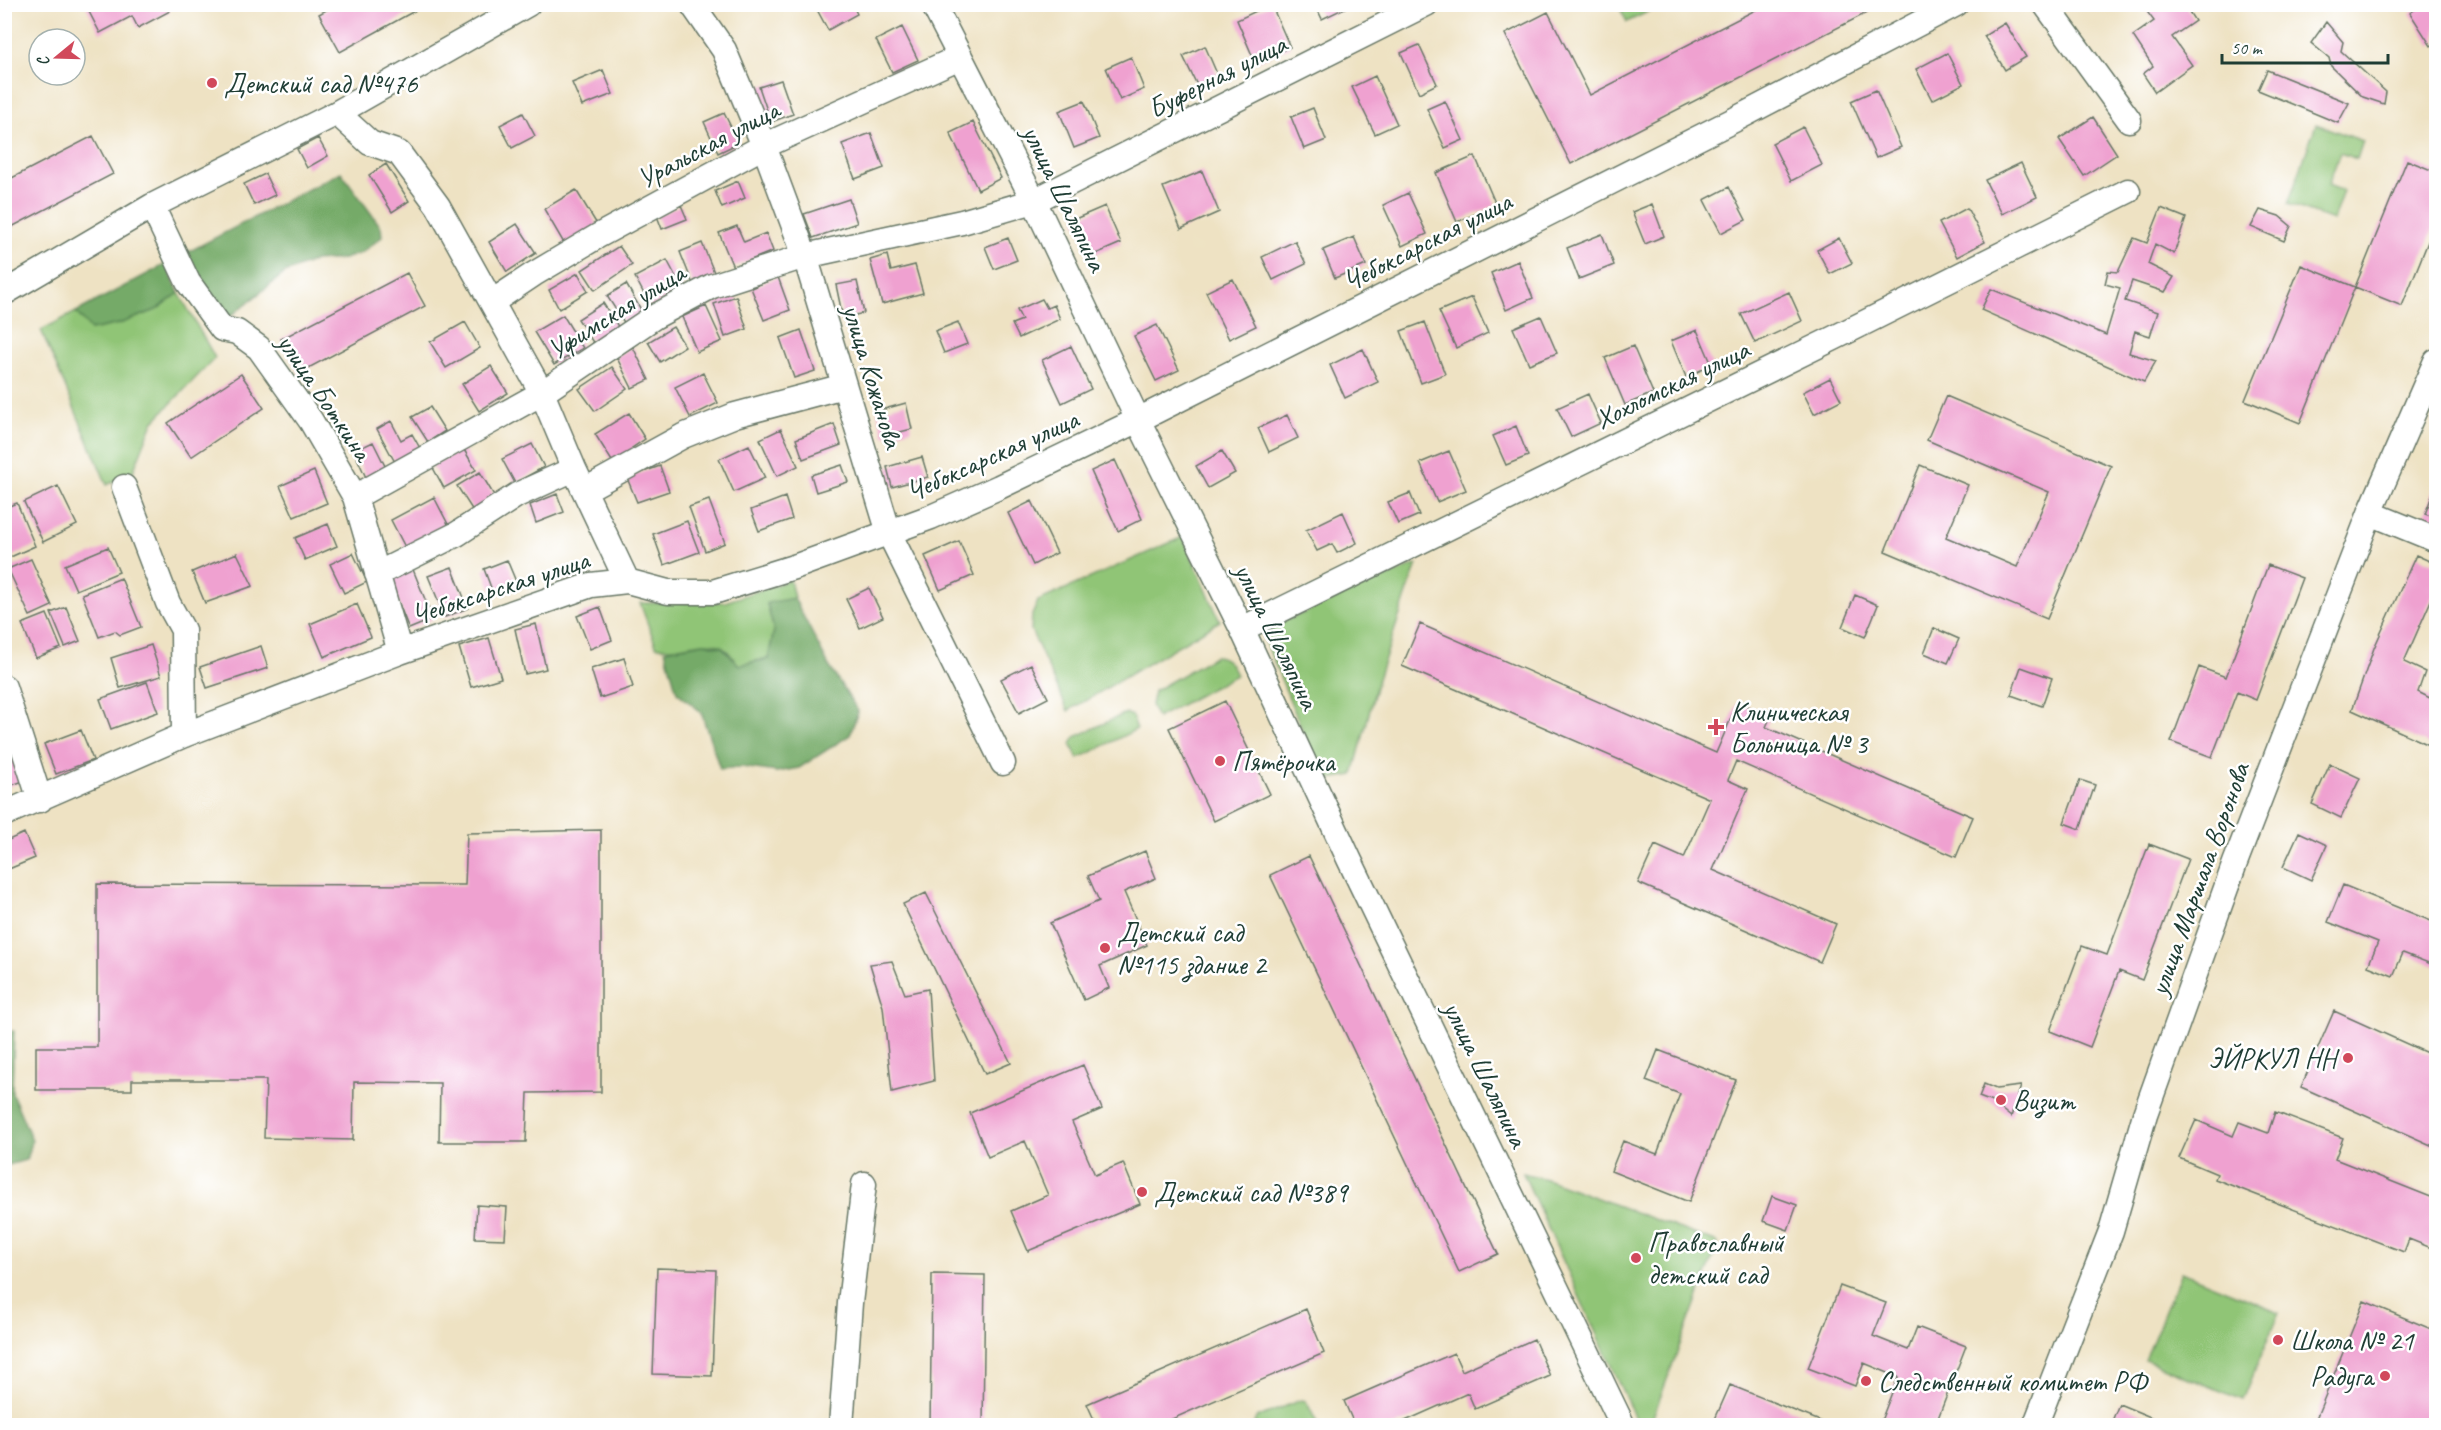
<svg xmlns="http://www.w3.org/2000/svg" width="2441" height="1430" font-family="Caveat,sans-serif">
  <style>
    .green { fill: #90c576; stroke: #588155; stroke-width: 1.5 }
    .forest { fill: #74aa67; stroke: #4a744e; stroke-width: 1.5 }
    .building { fill: #efa1d0 }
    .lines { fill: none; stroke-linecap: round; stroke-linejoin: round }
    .street-casing { stroke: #677766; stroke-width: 27 }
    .street { stroke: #fff; stroke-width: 24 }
    .poi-dot { fill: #d1495b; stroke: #fff; stroke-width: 2 }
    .labels { text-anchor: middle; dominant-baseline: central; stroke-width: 5; stroke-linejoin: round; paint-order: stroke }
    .street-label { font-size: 28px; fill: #1f3d34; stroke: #fff }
    .poi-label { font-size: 28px; fill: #1f3d34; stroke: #fff; text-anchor: start }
  </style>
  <rect width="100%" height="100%" fill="#fff"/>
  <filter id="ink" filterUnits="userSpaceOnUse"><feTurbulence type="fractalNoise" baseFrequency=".0167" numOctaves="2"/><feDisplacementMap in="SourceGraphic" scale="12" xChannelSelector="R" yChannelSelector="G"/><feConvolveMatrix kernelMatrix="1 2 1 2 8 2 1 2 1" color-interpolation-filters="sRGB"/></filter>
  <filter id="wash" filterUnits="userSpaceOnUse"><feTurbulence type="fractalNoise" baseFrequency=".008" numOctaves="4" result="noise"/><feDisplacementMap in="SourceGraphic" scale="24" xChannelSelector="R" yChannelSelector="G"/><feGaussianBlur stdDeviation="1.35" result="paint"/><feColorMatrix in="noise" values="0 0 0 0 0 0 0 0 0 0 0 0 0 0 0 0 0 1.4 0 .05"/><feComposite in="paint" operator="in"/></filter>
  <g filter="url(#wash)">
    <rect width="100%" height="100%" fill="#eee2c3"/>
    <!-- green -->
    <path class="green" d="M 1618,5 L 1662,5 L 1627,22 Z
      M 2316,124 L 2363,141 L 2357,159 L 2340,153 L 2328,185 L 2343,191 L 2333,220 L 2288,204 Z
      M 179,293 L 215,358 L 153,422 L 133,472 L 107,485 L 41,330 L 76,312 L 91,330 L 119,324 L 156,310 Z
      M 1183,537 L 1220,621 L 1068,711 L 1031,630 L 1032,615 L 1038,601 Z
      M 1417,564 L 1378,679 L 1353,775 L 1323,780 L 1261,631 Z
      M 790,580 L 794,598 L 767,604 L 774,631 L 768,658 L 739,665 C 734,660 729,651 723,647 C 702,635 677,654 656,646 L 640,603 L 725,602 Z
      M 1215,656 C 1228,657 1231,665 1236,675 L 1157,718 L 1151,705 L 1154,691 Z
      M 1126,713 L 1132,716 L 1137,729 L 1078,759 L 1071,744 L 1075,737 Z
      M 1523,1173 L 1546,1179 L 1718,1243 L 1650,1425 L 1638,1425 Z
      M 2181,1272 L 2279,1312 L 2243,1400 L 2145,1360 Z
      M 1301,1400 L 1306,1401 L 1318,1425 L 1256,1426 L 1254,1423 L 1256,1418 Z"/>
    <!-- forest -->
    <path class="forest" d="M 341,172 L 381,227 L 382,237 L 361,253 L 344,259 L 315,261 L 285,273 L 226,320 L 184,254 Z
      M 166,264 L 179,293 L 156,310 L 119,324 L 91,330 L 76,312 Z
      M 794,598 L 829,666 L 858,711 L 850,735 L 799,768 L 777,772 L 742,767 L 720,769 L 701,712 L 677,692 L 665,650 L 704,643 L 722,647 L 739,665 L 768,659 L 774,631 L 767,603 Z
      M 14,1031 L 12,1093 L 32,1140 L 26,1160 L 5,1166 L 5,1032 Z"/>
    <g id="blocks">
      <!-- building -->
      <path class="building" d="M 85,4 L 167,4 L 170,11 L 138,28 L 132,16 L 100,33 Z
        M 337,4 L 427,4 L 340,52 L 319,14 Z
        M 817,4 L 852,4 L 857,14 L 828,30 L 815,6 Z
        M 1271,4 L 1290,47 L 1255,62 L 1237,20 Z
        M 1315,4 L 1343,4 L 1345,8 L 1322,19 Z
        M 1767,4 L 1884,4 L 1571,164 L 1505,34 L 1548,12 L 1590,95 Z
        M 2152,4 L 2184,4 L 2195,21 L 2172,37 L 2192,65 L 2155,92 L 2143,74 L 2153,66 L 2133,36 L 2154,21 L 2145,9 Z
        M 2423,4 L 2436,4 L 2436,42 L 2431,46 L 2410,13 Z
        M 2326,22 L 2343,42 L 2341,51 L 2386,92 L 2384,104 L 2363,97 L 2331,66 L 2329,58 L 2311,43 Z
        M 2005,23 L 2026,57 L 2005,70 L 1984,36 Z
        M 902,27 L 918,60 L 892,72 L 876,40 Z
        M 1419,45 L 1437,84 L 1419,93 L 1401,53 Z
        M 1205,46 L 1218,76 L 1197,85 L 1183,56 Z
        M 1947,53 L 1963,84 L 1932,100 L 1916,69 Z
        M 1131,57 L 1144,89 L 1120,100 L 1106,68 Z
        M 603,70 L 613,94 L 582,106 L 572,83 Z
        M 2267,70 L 2349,103 L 2338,123 L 2258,90 Z
        M 1375,76 L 1397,124 L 1375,134 L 1352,87 Z
        M 781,80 L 793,114 L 771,122 L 759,87 Z
        M 1876,90 L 1901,147 L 1876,158 L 1851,101 Z
        M 1084,101 L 1099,138 L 1074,148 L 1059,111 Z
        M 1445,101 L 1463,140 L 1445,148 L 1427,109 Z
        M 1313,108 L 1326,140 L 1304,149 L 1291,117 Z
        M 523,113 L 535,136 L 512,148 L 500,125 Z
        M 724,113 L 739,143 L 718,153 L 704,122 Z
        M 2093,117 L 2117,154 L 2084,176 L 2059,139 Z
        M 973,122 L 1001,178 L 978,190 L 950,133 Z
        M 1803,127 L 1822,165 L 1791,181 L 1772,143 Z
        M 871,133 L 884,168 L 855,179 L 842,144 Z
        M 93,136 L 113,174 L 4,231 L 4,182 Z
        M 318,138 L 328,156 L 307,168 L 297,149 Z
        M 1475,156 L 1496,205 L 1457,222 L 1436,173 Z
        M 2407,160 L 2436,172 L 2436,222 L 2402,306 L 2355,287 Z
        M 2021,163 L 2037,197 L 2002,214 L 1985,180 Z
        M 386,164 L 409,201 L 392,212 L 369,175 Z
        M 1202,171 L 1219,212 L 1181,229 L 1163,187 Z
        M 265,174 L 275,195 L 254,205 L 244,184 Z
        M 738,181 L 745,198 L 722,208 L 715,191 Z
        M 1729,187 L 1746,220 L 1721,233 L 1704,200 Z
        M 576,190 L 598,226 L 565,245 L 544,209 Z
        M 1408,193 L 1427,234 L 1402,246 L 1383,205 Z
        M 849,199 L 857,223 L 813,238 L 804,214 Z
        M 1652,204 L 1664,236 L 1645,244 L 1632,212 Z
        M 681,205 L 687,219 L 662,229 L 657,216 Z
        M 1105,206 L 1121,243 L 1091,256 L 1075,219 Z
        M 1967,208 L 1985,242 L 1957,257 L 1939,223 Z
        M 2161,208 L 2186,218 L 2174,254 L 2155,244 L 2148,264 L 2174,277 L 2165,292 L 2132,281 L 2125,301 L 2158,312 L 2150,336 L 2135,331 L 2129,353 L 2156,361 L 2144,382 L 1981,310 L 1991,289 L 2106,335 L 2120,288 L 2105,284 L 2108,271 L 2118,272 L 2134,238 L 2147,243 Z
        M 2260,210 L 2279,216 L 2291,226 L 2284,241 L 2251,227 Z
        M 517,224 L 536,253 L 507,272 L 489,242 Z
        M 737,226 L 744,242 L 766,233 L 773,251 L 733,267 L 719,233 Z
        M 1602,234 L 1614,265 L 1579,279 L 1567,248 Z
        M 1354,237 L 1366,265 L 1335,278 L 1323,250 Z
        M 1008,238 L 1017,260 L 994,269 L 985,247 Z
        M 1839,238 L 1852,263 L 1830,274 L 1817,250 Z
        M 1295,241 L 1306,264 L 1273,280 L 1262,257 Z
        M 702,243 L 716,277 L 694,287 L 680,252 Z
        M 619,246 L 632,265 L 595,290 L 582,270 Z
        M 887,255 L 891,271 L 915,265 L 923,293 L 882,304 L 870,260 Z
        M 667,260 L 683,290 L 651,307 L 635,277 Z
        M 1518,261 L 1533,298 L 1506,310 L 1491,273 Z
        M 2301,265 L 2355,287 L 2300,423 L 2245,400 Z
        M 407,273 L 425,306 L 299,373 L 281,339 Z
        M 578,273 L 588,291 L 559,309 L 549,290 Z
        M 778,277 L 790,310 L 764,320 L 751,288 Z
        M 1233,279 L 1256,326 L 1229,339 L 1206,292 Z
        M 857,281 L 864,313 L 843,318 L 836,285 Z
        M 626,284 L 643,313 L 625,324 L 607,296 Z
        M 1789,292 L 1802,321 L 1755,343 L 1741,314 Z
        M 736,296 L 747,329 L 725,337 L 714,304 Z
        M 1472,297 L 1488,333 L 1456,348 L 1439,311 Z
        M 1042,299 L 1047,308 L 1054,305 L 1060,319 L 1019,338 L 1012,324 L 1022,320 L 1017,310 Z
        M 603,303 L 619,328 L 594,344 L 578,319 Z
        M 706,306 L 722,341 L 697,352 L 682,317 Z
        M 563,315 L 583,348 L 554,365 L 534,332 Z
        M 1541,316 L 1557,353 L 1529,364 L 1513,328 Z
        M 465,322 L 480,348 L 446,368 L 430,342 Z
        M 958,322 L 967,344 L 944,353 L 935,331 Z
        M 1425,322 L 1445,374 L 1421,383 L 1401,331 Z
        M 1157,325 L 1179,370 L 1156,381 L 1134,336 Z
        M 673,327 L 685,346 L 660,362 L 648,342 Z
        M 801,330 L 815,371 L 794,378 L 780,338 Z
        M 1697,330 L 1712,365 L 1686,377 L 1671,341 Z
        M 1071,346 L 1091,389 L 1062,403 L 1042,360 Z
        M 1633,346 L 1653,393 L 1625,405 L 1605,358 Z
        M 633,347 L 649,380 L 632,388 L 616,356 Z
        M 1363,349 L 1378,382 L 1345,398 L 1330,365 Z
        M 491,366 L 508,393 L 479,411 L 462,384 Z
        M 612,367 L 627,389 L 595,411 L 579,389 Z
        M 703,373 L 718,403 L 690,417 L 675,387 Z
        M 241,374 L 264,408 L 191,457 L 168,423 Z
        M 1830,378 L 1841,400 L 1814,414 L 1803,392 Z
        M 1588,394 L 1601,423 L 1571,437 L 1557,408 Z
        M 1946,396 L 2111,466 L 2047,619 L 1885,551 L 1920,465 L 1968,485 L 1946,537 L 2017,567 L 2049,492 L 1927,440 Z
        M 906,403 L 912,429 L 884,436 L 877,411 Z
        M 430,407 L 445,431 L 428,442 L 412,417 Z
        M 629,413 L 645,439 L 632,448 L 636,453 L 615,466 L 595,434 Z
        M 1287,415 L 1298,438 L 1269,452 L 1258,428 Z
        M 391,421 L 401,440 L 412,434 L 421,450 L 396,464 L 377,429 Z
        M 834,424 L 841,445 L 803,459 L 796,439 Z
        M 1516,426 L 1528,456 L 1506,465 L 1493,436 Z
        M 781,429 L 798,466 L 777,476 L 760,439 Z
        M 373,442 L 388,472 L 368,482 L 354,451 Z
        M 532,444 L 544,467 L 515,483 L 502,459 Z
        M 749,445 L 765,478 L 734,492 L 719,459 Z
        M 463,448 L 476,470 L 444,488 L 432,466 Z
        M 1222,451 L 1235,473 L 1208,488 L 1196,466 Z
        M 1449,451 L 1466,490 L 1437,502 L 1420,463 Z
        M 922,457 L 928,477 L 892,487 L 887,467 Z
        M 1115,460 L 1142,519 L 1118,531 L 1091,471 Z
        M 842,465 L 848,482 L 816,492 L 811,475 Z
        M 660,466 L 669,491 L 637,502 L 627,478 Z
        M 314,471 L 327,503 L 294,517 L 280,486 Z
        M 480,472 L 495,497 L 473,511 L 457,486 Z
        M 2436,485 L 2436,518 L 2425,514 Z
        M 58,486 L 77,525 L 43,542 L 24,502 Z
        M 1410,493 L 1419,515 L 1398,524 L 1388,502 Z
        M 557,494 L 564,512 L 536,523 L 530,505 Z
        M 434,497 L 450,528 L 407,551 L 391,520 Z
        M 785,497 L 792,519 L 759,531 L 751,510 Z
        M 709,500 L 725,543 L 705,551 L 689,507 Z
        M 1032,501 L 1057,553 L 1033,565 L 1008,513 Z
        M 17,503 L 35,546 L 6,559 L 4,508 Z
        M 1343,512 L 1357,543 L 1337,553 L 1332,544 L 1317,551 L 1306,530 Z
        M 687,521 L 699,552 L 664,565 L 653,534 Z
        M 328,524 L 337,546 L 305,560 L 295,538 Z
        M 959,541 L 974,575 L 940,590 L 925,556 Z
        M 108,547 L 119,572 L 76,590 L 65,565 Z
        M 237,553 L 253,586 L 205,603 L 192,572 Z
        M 353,553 L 367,582 L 344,593 L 330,564 Z
        M 2416,555 L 2436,564 L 2436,589 L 2404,662 L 2425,672 L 2418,692 L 2436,701 L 2436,748 L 2352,710 L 2374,648 Z
        M 31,559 L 52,606 L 30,616 L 8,569 Z
        M 507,560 L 517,584 L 493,593 L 484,569 Z
        M 2268,565 L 2302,578 L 2256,700 L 2237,692 L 2212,757 L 2171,742 L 2199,667 L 2226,677 Z
        M 412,567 L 433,619 L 409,629 L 388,576 Z
        M 452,567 L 468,608 L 445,617 L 428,576 Z
        M 121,578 L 141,627 L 120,635 L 115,631 L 99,637 L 82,594 Z
        M 869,588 L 883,617 L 860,628 L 846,599 Z
        M 1855,595 L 1878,605 L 1865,637 L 1842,627 Z
        M 357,604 L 371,637 L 324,657 L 310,624 Z
        M 66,607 L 80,641 L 65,647 L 51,613 Z
        M 600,607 L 612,640 L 590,649 L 577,616 Z
        M 47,614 L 61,648 L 36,658 L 22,624 Z
        M 536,624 L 546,669 L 525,674 L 515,629 Z
        M 1420,624 L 1716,753 L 1738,702 L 1771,716 L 1766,727 L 1973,817 L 1956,857 L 1736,761 L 1728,780 L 1748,789 L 1713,870 L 1836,924 L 1820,962 L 1638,883 L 1655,845 L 1684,858 L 1710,799 L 1402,666 Z
        M 1934,628 L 1959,639 L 1948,663 L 1924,653 Z
        M 489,638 L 501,678 L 471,687 L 459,647 Z
        M 151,645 L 161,676 L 120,688 L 111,658 Z
        M 261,646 L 268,668 L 207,688 L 200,667 Z
        M 624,658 L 633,687 L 600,698 L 591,669 Z
        M 1031,664 L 1048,698 L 1019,713 L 1001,679 Z
        M 2021,667 L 2052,678 L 2042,706 L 2011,695 Z
        M 147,682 L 158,712 L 111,729 L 100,699 Z
        M 1225,701 L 1270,794 L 1214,821 L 1169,728 Z
        M 81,730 L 93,760 L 56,774 L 44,744 Z
        M 18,741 L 26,780 L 4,788 L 4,746 Z
        M 2330,764 L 2360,778 L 2341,818 L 2312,804 Z
        M 2080,780 L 2095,785 L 2080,829 L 2064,823 Z
        M 601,830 L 601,1092 L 528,1093 L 526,1142 L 439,1142 L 440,1083 L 354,1082 L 353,1140 L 264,1138 L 266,1080 L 132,1080 L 132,1090 L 36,1090 L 36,1047 L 97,1047 L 97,884 L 465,885 L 467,833 Z
        M 2299,832 L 2327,845 L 2311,880 L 2283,867 Z
        M 24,833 L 35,858 L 4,871 L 4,842 Z
        M 2149,844 L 2188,859 L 2142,980 L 2119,971 L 2090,1047 L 2050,1031 L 2082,946 L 2107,955 Z
        M 1145,851 L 1156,878 L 1124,892 L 1147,945 L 1100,966 L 1109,988 L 1084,1000 L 1050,923 L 1099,901 L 1088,876 Z
        M 1309,856 L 1498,1254 L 1459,1272 L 1270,875 Z
        M 2343,885 L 2436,923 L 2436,966 L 2403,953 L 2393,976 L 2368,966 L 2378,942 L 2328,922 Z
        M 926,893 L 1011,1063 L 985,1074 L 903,904 Z
        M 892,961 L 905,994 L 928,989 L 934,1081 L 892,1092 L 883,1007 L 870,964 Z
        M 2334,1011 L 2436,1057 L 2436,1138 L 2433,1146 L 2301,1087 Z
        M 1658,1050 L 1736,1080 L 1689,1202 L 1611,1171 L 1623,1141 L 1657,1154 L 1680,1094 L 1646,1081 Z
        M 1083,1065 L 1102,1109 L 1072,1122 L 1095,1175 L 1123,1163 L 1140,1204 L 1028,1251 L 1011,1211 L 1048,1195 L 1025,1141 L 988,1157 L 970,1113 Z
        M 1984,1084 L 1996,1089 L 2021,1086 L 2011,1117 L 1992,1102 L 1979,1097 Z
        M 2275,1112 L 2343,1138 L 2335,1159 L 2436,1199 L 2436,1250 L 2409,1239 L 2404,1252 L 2215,1179 L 2217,1174 L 2179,1158 L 2196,1120 L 2233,1136 L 2239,1122 L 2268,1133 Z
        M 1772,1196 L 1797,1205 L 1788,1230 L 1763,1221 Z
        M 477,1205 L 507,1207 L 505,1239 L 475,1238 Z
        M 657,1268 L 716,1270 L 712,1376 L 653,1374 Z
        M 932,1274 L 985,1275 L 983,1426 L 930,1426 Z
        M 1840,1286 L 1886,1303 L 1873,1336 L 1908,1350 L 1917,1327 L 1966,1346 L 1935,1426 L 1879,1426 L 1898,1377 L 1864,1363 L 1855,1386 L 1808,1368 Z
        M 2364,1301 L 2436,1331 L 2436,1426 L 2326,1426 L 2315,1421 Z
        M 1306,1309 L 1324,1353 L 1156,1426 L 1097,1426 L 1087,1404 Z
        M 1534,1339 L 1550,1376 L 1475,1409 L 1468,1393 L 1394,1426 L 1355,1426 L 1344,1401 L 1454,1353 L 1462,1371 Z
        M 1730,1385 L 1830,1425 L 1830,1426 L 1712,1426 Z
        M 2119,1404 L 2160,1421 L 2158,1426 L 2110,1426 Z"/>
    </g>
  </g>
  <g filter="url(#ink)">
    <use href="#blocks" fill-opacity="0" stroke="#677766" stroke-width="1.5"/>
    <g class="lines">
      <defs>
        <path id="street" d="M 692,4 L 724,50 L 764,146 L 805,256 L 889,533 L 1003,763
          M 933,4 L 1034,201 L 1138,420 L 1242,629 L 1350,861 L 1623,1426
          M 2045,4 L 2129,120
          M 337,113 L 370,143 L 399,153 L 438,206 L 542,393 L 574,469 L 627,581
          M 152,206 L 188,282 L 222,329 L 237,332 L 259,348 L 311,421 L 355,497 L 400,652
          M 4,293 L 152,206 L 337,113 L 528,4
          M 492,302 L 534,274 L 598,236 L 764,146 L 960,57
          M 124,487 L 168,603 L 183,630 L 184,735
          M 585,490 L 683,436 L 735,415 L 844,386
          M 355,497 L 542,393 L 654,317 L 712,286 L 805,256 L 962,222 L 1034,201 L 1426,4
          M 2370,513 L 2436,540
          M 377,574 L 457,534 L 517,495 L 574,469
          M 1242,629 L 1834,338 L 2128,191
          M 4,687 L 40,800
          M 4,814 L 184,735 L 400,652 L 591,585 L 627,581 L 668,592 L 713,592 L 797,566 L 931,517 L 999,487 L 1138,420 L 1734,120 L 1956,4
          M 841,1426 L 850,1303 L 864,1184
          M 2035,1426 L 2111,1231 L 2145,1114 L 2235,863 L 2370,513 L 2436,361"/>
      </defs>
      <!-- street casing -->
      <use href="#street" class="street-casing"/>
      <!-- street -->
      <use href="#street" class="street"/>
    </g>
  </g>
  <!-- markers -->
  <g class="poi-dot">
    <circle cx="212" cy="83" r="6"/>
    <path d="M1713 718h6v6h6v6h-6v6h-6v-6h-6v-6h6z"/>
    <circle cx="1220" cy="761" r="6"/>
    <circle cx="1105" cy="948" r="6"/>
    <circle cx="2348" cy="1058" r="6"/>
    <circle cx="2001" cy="1100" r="6"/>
    <circle cx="1142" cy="1192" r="6"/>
    <circle cx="1636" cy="1258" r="6"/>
    <circle cx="2278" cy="1340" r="6"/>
    <circle cx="2385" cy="1376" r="6"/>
    <circle cx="1866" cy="1381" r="6"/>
  </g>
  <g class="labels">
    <!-- street labels -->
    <g class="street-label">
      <text transform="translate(1217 76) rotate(-27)">Буферная улица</text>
      <text transform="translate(708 144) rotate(-28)">Уральская улица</text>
      <text transform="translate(1065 198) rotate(64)">улица Шаляпина</text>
      <text transform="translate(1427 241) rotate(-27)">Чебоксарская улица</text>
      <text transform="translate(616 311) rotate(-32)">Уфимская улица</text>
      <text transform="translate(873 376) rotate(73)">улица Кожанова</text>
      <text transform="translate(1672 384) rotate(-26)">Хохломская улица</text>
      <text transform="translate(325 397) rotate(56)">улица Боткина</text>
      <text transform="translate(992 455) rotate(-24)">Чебоксарская улица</text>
      <text transform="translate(500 587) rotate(-18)">Чебоксарская улица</text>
      <text transform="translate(1277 636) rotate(64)">улица Шаляпина</text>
      <text transform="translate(2199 879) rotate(-70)">улица Маршала Воронова</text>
      <text transform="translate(1486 1074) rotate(64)">улица Шаляпина</text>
    </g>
    <!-- poi labels -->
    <g class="poi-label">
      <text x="224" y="83">Детский сад №476</text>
      <text x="1730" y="711">Клиническая<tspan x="1730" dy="32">Больница № 3</tspan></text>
      <text x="1232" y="761">Пятёрочка</text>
      <text x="1117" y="932">Детский сад<tspan x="1117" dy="32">№115 здание 2</tspan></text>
      <text x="2336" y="1058" text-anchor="end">ЭЙРКУЛ НН</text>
      <text x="2013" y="1100">Визит</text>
      <text x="1154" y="1192">Детский сад №389</text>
      <text x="1648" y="1242">Православный<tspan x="1648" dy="32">детский сад</tspan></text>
      <text x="2290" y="1340">Школа № 21</text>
      <text x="2373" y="1376" text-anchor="end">Радуга</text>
      <text x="1878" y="1381">Следственный комитет РФ</text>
    </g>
  </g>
  <!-- margin -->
  <rect width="2441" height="1430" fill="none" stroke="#fff" stroke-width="24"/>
  <!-- north arrow -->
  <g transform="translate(57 57) rotate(251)"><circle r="28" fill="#ffffff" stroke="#a5b1ae" stroke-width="1.5"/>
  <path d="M0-4.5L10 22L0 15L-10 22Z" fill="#d1495b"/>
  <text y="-9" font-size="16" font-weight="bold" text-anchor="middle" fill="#1f3d34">С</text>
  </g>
  <!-- scale -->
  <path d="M2222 54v9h166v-9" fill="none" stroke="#1f3d34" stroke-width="3"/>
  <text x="2231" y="54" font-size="18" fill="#1f3d34" stroke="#ffffff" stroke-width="4.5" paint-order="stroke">50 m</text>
</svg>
